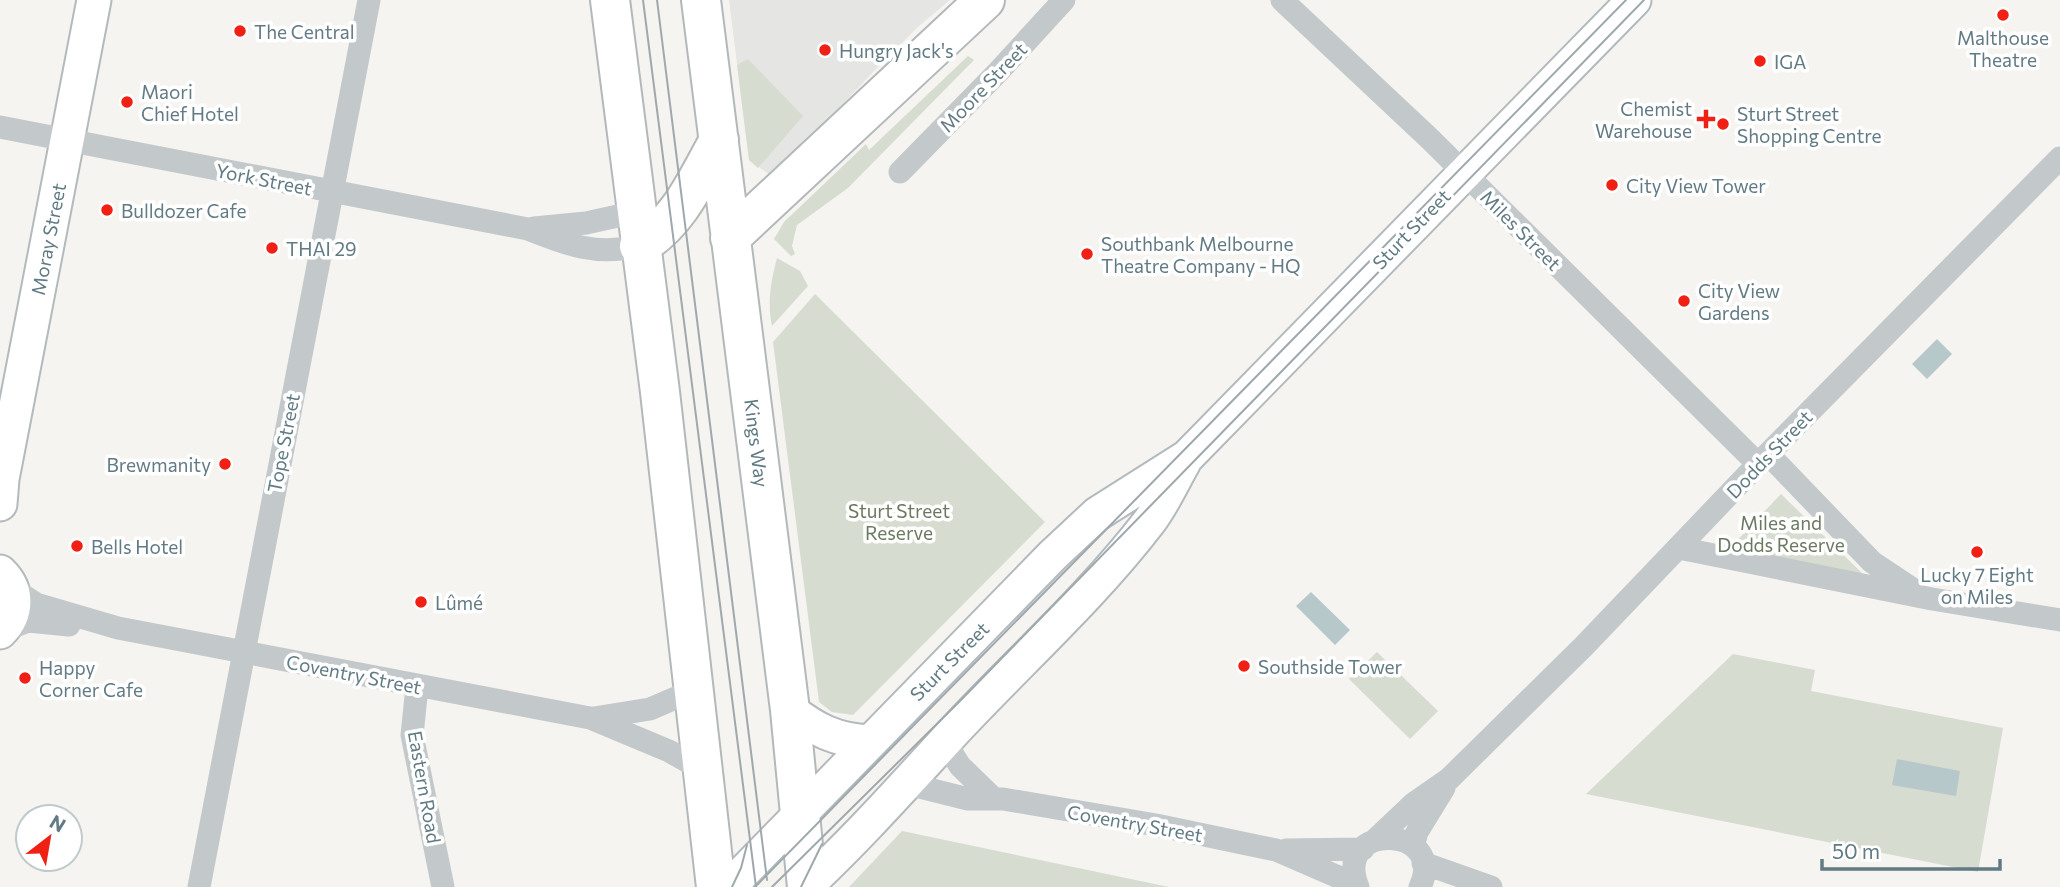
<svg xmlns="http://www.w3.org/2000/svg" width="2060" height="887" font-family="Commissioner,sans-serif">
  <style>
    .built { fill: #e5e5e3 }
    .green { fill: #d7dcd0 }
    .water { fill: #b7c8ca }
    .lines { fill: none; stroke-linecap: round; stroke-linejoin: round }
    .secondary-casing { stroke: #b3babd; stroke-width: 37 }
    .highway-casing { stroke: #b3b8ba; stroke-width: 42 }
    .street { stroke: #c3c8ca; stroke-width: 23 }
    .secondary { stroke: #fff; stroke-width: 33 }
    .highway { stroke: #fff; stroke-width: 38 }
    .tram { stroke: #9fa8ac; stroke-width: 2 }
    .poi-dot { fill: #f02014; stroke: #fff; stroke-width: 2.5 }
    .labels { text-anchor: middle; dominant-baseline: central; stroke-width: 7; stroke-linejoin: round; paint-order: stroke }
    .poi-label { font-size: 19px; fill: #617a83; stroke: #fff; text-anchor: start }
    .street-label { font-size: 19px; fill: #617a83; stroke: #fff }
    .park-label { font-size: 19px; fill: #6a7a60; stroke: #fff }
  </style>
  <rect width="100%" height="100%" fill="#f5f4f0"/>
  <!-- built -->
  <path class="built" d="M 729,0 L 950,0 L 919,26 L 875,70 L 773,177 L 749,160 Z"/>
  <!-- green -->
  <path class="green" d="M 968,56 L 974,60 L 848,188 L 797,225 L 792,246 L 795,254 L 791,256 L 774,239 L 784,222 L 866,144 L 869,150 Z
    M 748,59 L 803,116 L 758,168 L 749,160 L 737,65 Z
    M 777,258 L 800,271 L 808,286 L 772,326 C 767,302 771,281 777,258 Z
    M 815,294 L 1045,522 L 853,715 L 832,712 L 819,702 L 773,342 Z
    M 1781,494 L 1865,576 L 1728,550 Z
    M 1377,652 L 1438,711 L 1410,739 L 1349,679 Z
    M 1733,654 L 1815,670 L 1811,691 L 2003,728 L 1978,872 L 1586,794 Z
    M 902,831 L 1169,887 L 849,887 Z"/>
  <!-- water -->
  <path class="water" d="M 1937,339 L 1952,354 L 1927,379 L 1912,364 Z
    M 1311,592 L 1350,630 L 1335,645 L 1296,606 Z
    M 1897,759 L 1960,771 L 1956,796 L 1892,785 Z"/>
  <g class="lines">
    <defs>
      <path id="secondary" d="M 0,504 L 2,479 L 94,0
        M 0,572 C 19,590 18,614 0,632
        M 790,710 C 816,730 835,740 869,742
        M 729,887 L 1053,555 L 1097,514 L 1187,457 L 1634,0
        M 805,887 C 860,836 909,780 960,725 C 1023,658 1093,595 1149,522 C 1163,504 1173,481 1184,462"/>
      <path id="highway" d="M 610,0 L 660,392 L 716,887
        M 701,0 L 790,710 L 807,887
        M 730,238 L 985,0
        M 639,246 C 679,223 697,179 719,140"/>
    </defs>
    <!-- secondary casing -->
    <use href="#secondary" class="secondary-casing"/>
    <!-- highway casing -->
    <use href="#highway" class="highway-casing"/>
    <!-- street -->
    <path class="street" d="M 1282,0 L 1430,139 L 1758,464
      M 0,127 L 528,229 C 568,245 596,256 639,246
      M 900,172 L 998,72 L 1064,0
      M 534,228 L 586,223 L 636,212
      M 1768,454 L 1872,562 L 1914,590
      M 1679,548 L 1932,599 L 2060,620
      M 13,589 L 36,604 L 118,628 L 590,718 L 669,751 L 703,770
      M 0,632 L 28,621 L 69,625
      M 417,687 L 412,735 L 443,887
      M 594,718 L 650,709 L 694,690
      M 945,742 L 960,766 L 993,798
      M 908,784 L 968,799 L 1003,799 L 1156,825 L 1276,850 L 1357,885
      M 1376,839 L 1413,804 L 1449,779 L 1584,646 L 1758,464 L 2060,158
      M 1413,846 L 1417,832 L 1444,788
      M 1286,850 L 1363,849
      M 1423,863 L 1491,887
      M 199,887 L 369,0
      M 1358,887 C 1331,820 1449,825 1420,887"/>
    <!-- secondary -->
    <use href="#secondary" class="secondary"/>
    <!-- highway -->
    <use href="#highway" class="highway"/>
    <!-- tram -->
    <path class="tram" d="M 643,0 L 756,887
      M 657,0 L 767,880
      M 732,887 L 741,868 L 747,845
      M 755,887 L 1626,0
      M 772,887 L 958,703 L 1644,0
      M 801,887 L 822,844"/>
  </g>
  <!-- markers -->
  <g class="poi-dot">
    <circle cx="2003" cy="15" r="7"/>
    <circle cx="240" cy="31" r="7"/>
    <circle cx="825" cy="50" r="7"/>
    <circle cx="1760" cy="61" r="7"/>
    <circle cx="127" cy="102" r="7"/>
    <path d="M1702.5 108.5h7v7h7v7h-7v7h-7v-7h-7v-7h7z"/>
    <circle cx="1723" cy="124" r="7"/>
    <circle cx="1612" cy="185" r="7"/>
    <circle cx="107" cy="210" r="7"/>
    <circle cx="272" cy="248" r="7"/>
    <circle cx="1087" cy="254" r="7"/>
    <circle cx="1684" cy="301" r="7"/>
    <circle cx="225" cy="464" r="7"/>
    <circle cx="77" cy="546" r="7"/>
    <circle cx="1977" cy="552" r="7"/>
    <circle cx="421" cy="602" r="7"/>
    <circle cx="1244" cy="666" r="7"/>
    <circle cx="25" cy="678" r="7"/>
  </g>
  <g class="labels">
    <!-- poi labels -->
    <g class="poi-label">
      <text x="254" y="31">The Central</text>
      <text x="2003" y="37" text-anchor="middle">Malthouse<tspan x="2003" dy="22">Theatre</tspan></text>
      <text x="839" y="50">Hungry Jack's</text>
      <text x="1774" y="61">IGA</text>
      <text x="141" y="91">Maori<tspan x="141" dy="22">Chief Hotel</tspan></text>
      <text x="1692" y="108" text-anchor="end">Chemist<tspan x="1692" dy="22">Warehouse</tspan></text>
      <text x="1737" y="113">Sturt Street<tspan x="1737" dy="22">Shopping Centre</tspan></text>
      <text x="1626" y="185">City View Tower</text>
      <text x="121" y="210">Bulldozer Cafe</text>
      <text x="1101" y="243">Southbank Melbourne<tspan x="1101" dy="22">Theatre Company - HQ</tspan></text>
      <text x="286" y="248">THAI 29</text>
      <text x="1698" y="290">City View<tspan x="1698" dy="22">Gardens</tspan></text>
      <text x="211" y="464" text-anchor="end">Brewmanity</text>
      <text x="91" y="546">Bells Hotel</text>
      <text x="1977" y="574" text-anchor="middle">Lucky 7 Eight<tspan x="1977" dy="22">on Miles</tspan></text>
      <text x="435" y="602">Lûmé</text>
      <text x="1258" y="666">Southside Tower</text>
      <text x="39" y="667">Happy<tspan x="39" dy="22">Corner Cafe</tspan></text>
    </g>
    <!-- street labels -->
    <g class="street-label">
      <text transform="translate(983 87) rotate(-46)">Moore Street</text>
      <text transform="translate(264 179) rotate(11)">York Street</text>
      <text transform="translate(1411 229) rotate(-46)">Sturt Street</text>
      <text transform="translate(1521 230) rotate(45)">Miles Street</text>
      <text transform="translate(48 239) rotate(-79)">Moray Street</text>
      <text transform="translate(283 443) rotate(-79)">Tope Street</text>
      <text transform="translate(757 443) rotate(83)">Kings Way</text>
      <text transform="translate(1769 454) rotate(-46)">Dodds Street</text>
      <text transform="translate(949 661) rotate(-45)">Sturt Street</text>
      <text transform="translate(354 674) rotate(11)">Coventry Street</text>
      <text transform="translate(425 787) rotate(80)">Eastern Road</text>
      <text transform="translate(1135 823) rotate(10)">Coventry Street</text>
    </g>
    <!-- park labels -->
    <g class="park-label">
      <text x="899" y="510">Sturt Street<tspan x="899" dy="22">Reserve</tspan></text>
      <text x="1781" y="522">Miles and<tspan x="1781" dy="22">Dodds Reserve</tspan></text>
    </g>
  </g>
  <!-- north arrow -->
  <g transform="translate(49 838) rotate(31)"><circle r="33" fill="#ffffff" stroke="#c0cacd" stroke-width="2"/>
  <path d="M0-5L12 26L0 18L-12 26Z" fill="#f02014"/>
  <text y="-10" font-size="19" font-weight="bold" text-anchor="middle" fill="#617a83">N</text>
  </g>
  <!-- scale -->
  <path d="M1822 859v10h178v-10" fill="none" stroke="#617a83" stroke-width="3.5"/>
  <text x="1832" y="859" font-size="21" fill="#617a83" stroke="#ffffff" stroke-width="5" paint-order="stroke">50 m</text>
</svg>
